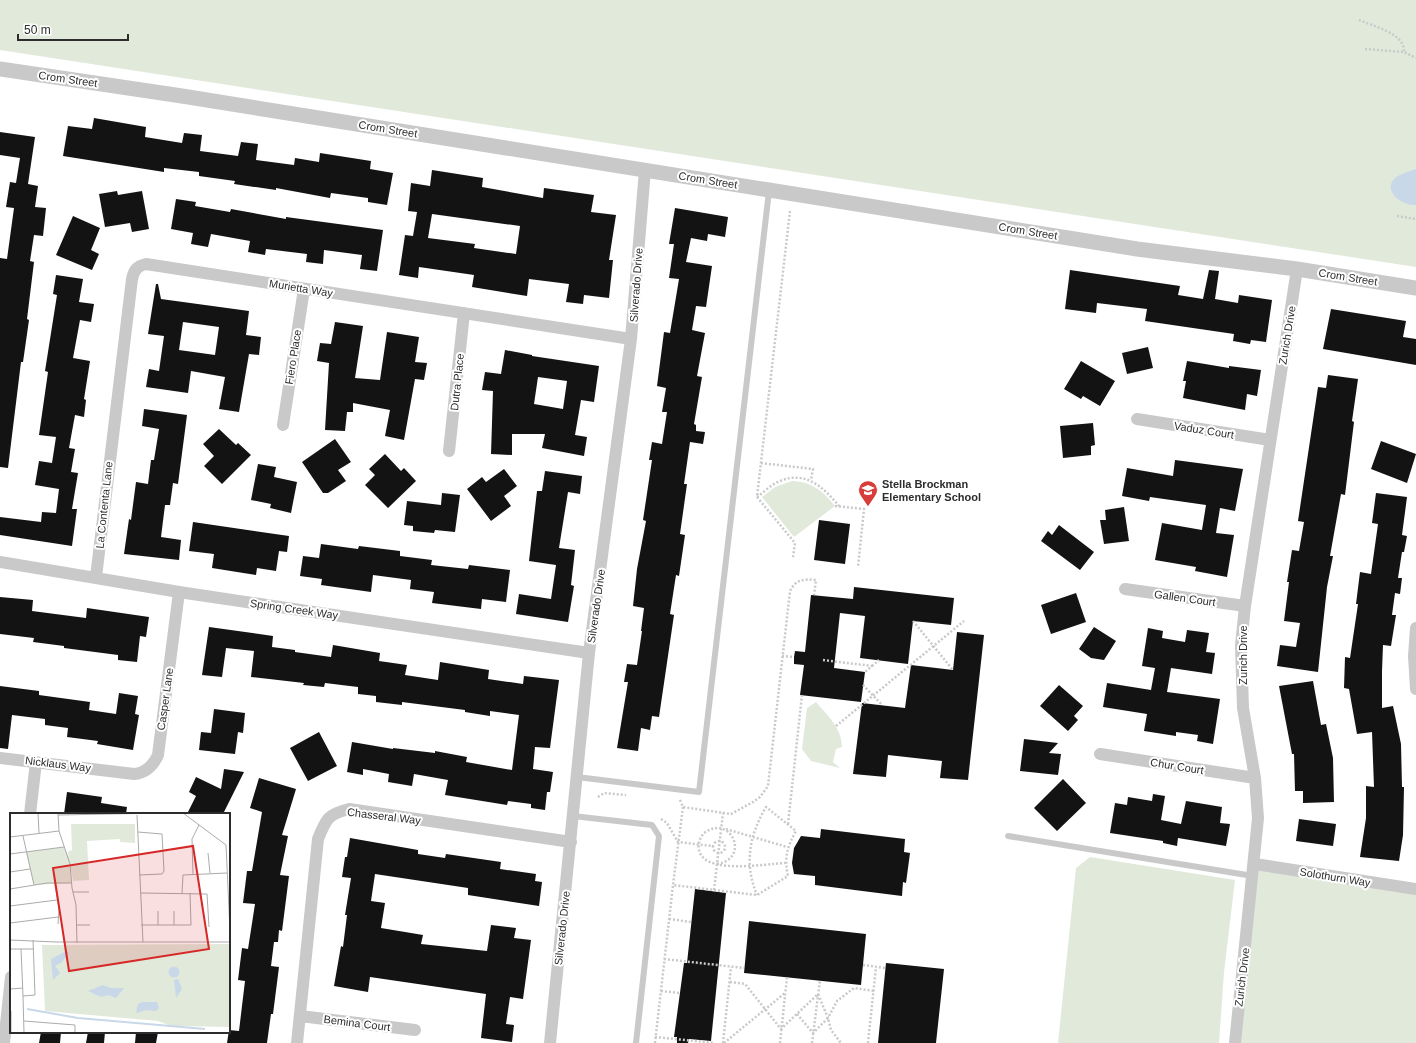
<svg xmlns="http://www.w3.org/2000/svg" width="1416" height="1043" font-family="Arial,sans-serif">
  <style>
    .green { fill: #e1e9db }
    .water { fill: #c8d8e8 }
    .building { fill: #131313; fill-rule: evenodd }
    .lines { fill: none; stroke-linecap: round; stroke-linejoin: round }
    .path { stroke: #c9c9c9; stroke-width: 2.5; stroke-dasharray: 2 2; stroke-linecap: butt }
    .service { stroke: #c9c9c9; stroke-width: 6 }
    .minor { stroke: #c9c9c9; stroke-width: 12 }
    .tertiary { stroke: #c9c9c9; stroke-width: 15 }
    .labels { text-anchor: middle; dominant-baseline: central; stroke-width: 4; stroke-linejoin: round; paint-order: stroke }
    .street-label { font-size: 11px; fill: #2c2c2c; stroke: #fff }
    .poi-label { font-size: 11px; font-weight: bold; fill: #2c2c2c; stroke: #fff; text-anchor: start }
    .inset-river { fill: none; stroke: #c8d8e8; stroke-width: 2 }
    .inset-road { fill: none; stroke: #ababab; stroke-width: 1 }
    .view { fill: #d62828; fill-opacity: 0.15; stroke: #d62828; stroke-width: 2 }
    .inset-edge { fill: none; stroke: #2c2c2c; stroke-width: 2 }
  </style>
  <rect width="100%" height="100%" fill="#fff"/>
  <!-- green -->
  <path class="green" d="M 0,0 L 1416,0 L 1416,267 L 0,50 Z
    M 792,481 C 812,482 822,490 835,506 L 794,537 L 762,497 L 775,487 Z
    M 816,702 C 827,715 842,728 842,747 L 836,749 L 833,762 L 840,768 L 811,761 L 802,749 L 807,708 Z
    M 1090,857 L 1235,880 L 1224,972 L 1219,1043 L 1058,1043 L 1076,868 Z
    M 1255,864 L 1416,889 L 1416,1043 L 1235,1043 Z"/>
  <!-- water -->
  <path class="water" d="M 1416,169 L 1416,205 C 1399,206 1380,187 1398,176 C 1403,173 1410,171 1416,169 Z"/>
  <!-- building -->
  <path class="building" d="M 94,118 L 146,127 L 145,137 L 182,143 L 184,133 L 202,135 L 200,151 L 238,156 L 241,142 L 258,144 L 256,160 L 294,165 L 295,158 L 319,162 L 320,153 L 371,161 L 370,169 L 393,173 L 387,205 L 368,202 L 368,198 L 331,193 L 330,198 L 276,188 L 276,190 L 234,184 L 235,181 L 199,176 L 199,172 L 164,168 L 164,172 L 63,156 L 68,126 L 92,129 Z
    M 0,132 L 35,137 L 28,184 L 38,186 L 35,207 L 46,208 L 43,236 L 34,235 L 30,261 L 34,262 L 27,319 L 29,320 L 23,362 L 21,362 L 8,468 L 0,467 L 0,258 L 7,259 L 14,208 L 6,207 L 10,182 L 16,183 L 20,158 L 0,155 Z
    M 432,170 L 483,178 L 482,187 L 543,198 L 544,188 L 594,195 L 591,212 L 616,215 L 609,260 L 613,260 L 609,298 L 584,295 L 583,304 L 566,302 L 569,284 L 529,279 L 527,296 L 472,287 L 474,275 L 419,267 L 418,278 L 399,275 L 405,235 L 413,236 L 417,212 L 408,211 L 411,183 L 430,186 ZM 432,214 L 520,226 L 516,254 L 474,248 L 475,244 L 428,238 Z
    M 117,191 L 118,195 L 142,191 L 149,229 L 132,232 L 130,223 L 105,227 L 99,194 Z
    M 176,199 L 196,202 L 195,206 L 230,212 L 231,209 L 286,219 L 286,217 L 383,230 L 377,271 L 360,269 L 362,255 L 324,250 L 323,264 L 306,262 L 307,254 L 266,249 L 265,255 L 248,252 L 250,241 L 211,234 L 208,247 L 191,244 L 193,233 L 171,229 Z
    M 675,208 L 728,217 L 725,237 L 708,234 L 707,241 L 691,238 L 686,262 L 712,266 L 706,307 L 696,306 L 692,330 L 705,333 L 697,376 L 702,377 L 694,424 L 696,425 L 696,431 L 705,432 L 703,444 L 690,442 L 684,484 L 687,484 L 680,534 L 685,535 L 679,576 L 676,575 L 670,614 L 674,615 L 659,717 L 652,716 L 650,730 L 641,728 L 638,751 L 617,748 L 628,682 L 624,682 L 627,664 L 637,665 L 642,631 L 641,631 L 644,608 L 633,606 L 637,569 L 646,521 L 643,520 L 652,460 L 649,460 L 652,442 L 662,444 L 667,412 L 662,412 L 666,388 L 657,386 L 664,332 L 670,333 L 679,279 L 669,278 L 674,244 L 669,244 Z
    M 73,216 L 100,228 L 91,250 L 99,254 L 92,270 L 56,255 Z
    M 1070,270 L 1180,286 L 1178,295 L 1203,299 L 1209,270 L 1219,271 L 1215,299 L 1238,303 L 1239,295 L 1272,300 L 1266,342 L 1251,340 L 1250,344 L 1233,341 L 1234,334 L 1145,321 L 1147,309 L 1097,303 L 1096,313 L 1065,309 Z
    M 56,275 L 83,279 L 79,302 L 94,304 L 91,322 L 80,320 L 73,358 L 90,361 L 84,399 L 86,400 L 84,417 L 75,415 L 69,448 L 75,449 L 71,472 L 78,473 L 72,509 L 77,509 L 72,546 L 0,535 L 0,517 L 41,522 L 42,512 L 56,513 L 59,489 L 35,485 L 39,461 L 52,463 L 56,437 L 39,435 L 48,372 L 45,371 L 57,295 L 53,294 Z
    M 156,284 L 158,284 L 161,299 L 249,311 L 246,335 L 261,337 L 259,355 L 249,354 L 239,412 L 219,409 L 225,377 L 191,371 L 188,393 L 146,387 L 149,369 L 159,371 L 164,336 L 148,334 ZM 183,322 L 219,327 L 215,355 L 179,350 Z
    M 1331,309 L 1406,321 L 1403,337 L 1416,339 L 1416,365 L 1323,349 Z
    M 335,322 L 363,326 L 355,378 L 380,380 L 387,332 L 419,337 L 415,362 L 427,363 L 424,380 L 415,379 L 404,440 L 385,436 L 390,410 L 353,403 L 353,412 L 347,412 L 345,431 L 325,430 L 329,363 L 317,361 L 320,343 L 331,344 Z
    M 1148,347 L 1153,368 L 1127,374 L 1122,353 Z
    M 505,350 L 532,355 L 532,356 L 599,366 L 594,402 L 581,400 L 575,435 L 587,437 L 584,456 L 542,448 L 545,434 L 512,434 L 512,455 L 491,454 L 493,391 L 482,390 L 485,372 L 501,374 ZM 538,377 L 567,381 L 563,409 L 534,404 Z
    M 1081,361 L 1115,381 L 1100,406 L 1083,396 L 1081,399 L 1064,389 Z
    M 1187,361 L 1229,368 L 1229,366 L 1261,370 L 1257,396 L 1247,394 L 1245,410 L 1183,398 L 1186,381 L 1183,381 Z
    M 1328,375 L 1358,379 L 1352,421 L 1354,422 L 1345,495 L 1341,494 L 1330,556 L 1333,556 L 1327,587 L 1318,672 L 1277,666 L 1280,645 L 1296,647 L 1300,623 L 1284,621 L 1289,582 L 1287,582 L 1292,550 L 1299,551 L 1304,522 L 1298,521 L 1318,387 L 1326,388 Z
    M 144,409 L 187,415 L 178,484 L 173,483 L 170,505 L 165,505 L 161,537 L 181,540 L 179,560 L 124,554 L 129,519 L 131,520 L 136,482 L 148,484 L 151,460 L 154,460 L 159,429 L 142,426 Z
    M 1093,423 L 1095,445 L 1091,446 L 1091,455 L 1063,458 L 1060,426 Z
    M 219,429 L 236,445 L 238,443 L 251,455 L 222,484 L 204,466 L 214,456 L 203,444 Z
    M 335,439 L 351,462 L 338,470 L 346,481 L 328,493 L 323,493 L 302,462 Z
    M 1381,441 L 1416,454 L 1407,483 L 1371,469 Z
    M 385,454 L 401,471 L 404,468 L 416,481 L 388,508 L 365,485 L 375,475 L 369,469 Z
    M 1175,460 L 1243,469 L 1235,511 L 1220,508 L 1216,533 L 1234,535 L 1227,577 L 1195,571 L 1196,567 L 1155,560 L 1162,523 L 1202,530 L 1206,505 L 1150,497 L 1149,501 L 1122,496 L 1127,468 L 1173,476 Z
    M 258,464 L 276,467 L 274,477 L 297,482 L 291,513 L 270,508 L 271,504 L 251,500 Z
    M 504,469 L 517,486 L 504,496 L 511,506 L 491,521 L 467,489 L 482,477 L 486,482 Z
    M 545,471 L 582,476 L 580,494 L 568,492 L 559,548 L 575,550 L 571,585 L 574,586 L 568,622 L 516,614 L 519,594 L 551,599 L 556,565 L 529,561 L 537,491 L 542,491 Z
    M 442,493 L 460,495 L 455,532 L 435,530 L 434,533 L 413,531 L 413,526 L 404,525 L 407,501 L 441,505 Z
    M 1376,493 L 1407,497 L 1402,535 L 1407,536 L 1404,552 L 1402,552 L 1398,578 L 1402,578 L 1400,594 L 1395,593 L 1392,615 L 1396,615 L 1391,646 L 1383,645 L 1382,671 L 1382,708 L 1393,706 L 1401,744 L 1402,787 L 1404,787 L 1403,835 L 1399,861 L 1360,857 L 1366,818 L 1366,786 L 1374,787 L 1372,732 L 1357,734 L 1349,689 L 1344,688 L 1345,657 L 1350,658 L 1358,604 L 1356,604 L 1360,572 L 1371,574 L 1378,524 L 1372,523 Z
    M 1124,507 L 1129,541 L 1104,544 L 1100,520 L 1106,520 L 1105,510 Z
    M 819,520 L 850,524 L 845,564 L 814,560 Z
    M 193,522 L 289,536 L 287,552 L 279,551 L 276,571 L 257,568 L 256,575 L 212,568 L 214,554 L 189,551 Z
    M 1059,525 L 1094,552 L 1080,570 L 1041,541 L 1048,531 L 1052,535 Z
    M 321,544 L 358,549 L 359,546 L 400,551 L 400,556 L 432,560 L 431,565 L 468,569 L 469,565 L 510,570 L 506,602 L 482,599 L 481,609 L 432,603 L 434,592 L 410,589 L 411,580 L 373,575 L 371,592 L 321,585 L 322,579 L 300,576 L 303,556 L 319,558 Z
    M 854,587 L 954,598 L 951,625 L 913,621 L 908,664 L 860,658 L 865,616 L 840,613 L 834,668 L 865,672 L 861,702 L 800,695 L 804,665 L 794,664 L 794,657 L 795,651 L 805,652 L 811,595 L 853,599 Z
    M 1076,593 L 1086,622 L 1051,634 L 1041,605 Z
    M 0,597 L 33,600 L 32,611 L 86,618 L 87,608 L 149,617 L 146,637 L 140,636 L 137,662 L 118,660 L 118,655 L 64,648 L 64,646 L 33,642 L 34,638 L 0,634 Z
    M 209,627 L 273,636 L 272,647 L 295,650 L 295,652 L 331,657 L 333,645 L 380,653 L 379,661 L 407,665 L 405,675 L 438,680 L 440,662 L 489,670 L 488,679 L 523,684 L 524,676 L 559,680 L 550,748 L 535,747 L 533,769 L 553,772 L 550,792 L 547,792 L 545,810 L 531,808 L 531,804 L 508,801 L 507,805 L 445,795 L 448,780 L 414,774 L 412,786 L 388,782 L 389,774 L 363,769 L 363,775 L 347,772 L 352,742 L 393,749 L 393,748 L 435,753 L 435,751 L 467,757 L 466,762 L 512,770 L 519,715 L 490,711 L 490,716 L 465,712 L 465,710 L 402,702 L 402,705 L 376,702 L 376,696 L 358,694 L 358,687 L 325,683 L 324,687 L 303,685 L 304,683 L 251,677 L 254,651 L 226,648 L 222,677 L 202,675 Z
    M 1094,627 L 1116,641 L 1104,660 L 1091,658 L 1079,649 Z
    M 1148,628 L 1163,631 L 1162,638 L 1185,642 L 1187,630 L 1209,633 L 1206,652 L 1215,653 L 1212,674 L 1171,668 L 1167,692 L 1220,699 L 1213,744 L 1197,741 L 1198,735 L 1176,732 L 1176,736 L 1144,731 L 1147,714 L 1103,707 L 1107,683 L 1151,690 L 1155,668 L 1142,666 Z
    M 957,632 L 984,635 L 968,780 L 940,778 L 942,761 L 888,755 L 886,777 L 853,774 L 862,703 L 905,708 L 911,665 L 953,670 Z
    M 1313,681 L 1321,725 L 1326,724 L 1333,758 L 1334,802 L 1303,803 L 1303,791 L 1295,791 L 1294,754 L 1292,754 L 1279,686 Z
    M 1059,685 L 1083,706 L 1074,716 L 1078,720 L 1068,731 L 1040,706 Z
    M 0,686 L 39,691 L 39,695 L 90,702 L 89,710 L 116,714 L 119,693 L 138,696 L 135,714 L 139,715 L 133,750 L 97,744 L 98,741 L 67,737 L 68,728 L 45,725 L 45,719 L 12,715 L 8,749 L 0,748 Z
    M 214,709 L 245,713 L 243,733 L 238,732 L 235,754 L 199,750 L 201,732 L 211,733 Z
    M 319,732 L 337,766 L 308,781 L 290,748 Z
    M 1024,739 L 1058,743 L 1049,753 L 1061,754 L 1058,775 L 1020,771 Z
    M 224,769 L 244,772 L 223,814 L 187,814 L 196,796 L 189,792 L 196,777 L 221,789 Z
    M 259,778 L 296,789 L 282,835 L 288,836 L 280,875 L 289,876 L 282,931 L 279,930 L 278,942 L 274,942 L 271,966 L 279,967 L 273,1014 L 271,1014 L 267,1043 L 227,1043 L 229,1030 L 239,1031 L 245,981 L 238,980 L 242,948 L 248,949 L 255,904 L 243,903 L 247,871 L 252,871 L 262,812 L 250,808 Z
    M 1063,779 L 1086,803 L 1057,831 L 1034,808 Z
    M 67,792 L 102,797 L 101,803 L 127,807 L 126,814 L 64,814 Z
    M 1153,794 L 1165,796 L 1161,820 L 1181,824 L 1186,801 L 1222,807 L 1220,823 L 1230,824 L 1226,846 L 1178,838 L 1177,846 L 1163,843 L 1163,841 L 1110,833 L 1115,803 L 1127,805 L 1128,797 L 1152,801 Z
    M 1299,819 L 1336,824 L 1333,846 L 1296,841 Z
    M 821,829 L 905,839 L 904,852 L 910,853 L 906,883 L 903,882 L 902,896 L 815,885 L 815,876 L 794,874 L 792,863 L 794,848 L 801,836 L 820,838 Z
    M 350,838 L 418,850 L 418,854 L 445,858 L 446,854 L 501,862 L 500,869 L 536,874 L 535,881 L 542,882 L 539,906 L 468,895 L 468,888 L 375,874 L 371,901 L 385,903 L 381,928 L 423,935 L 421,944 L 487,951 L 491,925 L 516,928 L 514,938 L 531,940 L 523,999 L 510,997 L 506,1024 L 514,1025 L 512,1042 L 481,1038 L 486,994 L 370,977 L 368,992 L 334,986 L 341,946 L 343,947 L 347,915 L 345,915 L 351,878 L 342,877 L 345,857 L 347,857 Z
    M 695,889 L 726,893 L 711,1041 L 689,1039 L 688,1043 L 677,1043 L 677,1037 L 674,1037 L 684,963 L 687,963 Z
    M 749,921 L 866,934 L 861,985 L 744,973 Z
    M 886,963 L 944,969 L 936,1043 L 878,1043 Z
    M 41,1032 L 61,1032 L 60,1043 L 39,1043 Z
    M 88,1032 L 105,1032 L 104,1043 L 86,1043 Z
    M 136,1032 L 158,1032 L 156,1043 L 135,1043 Z"/>
  <g class="lines">
    <!-- path -->
    <path class="path" d="M 1359,20 C 1373,26 1406,34 1404,52
      M 1365,49 L 1404,52 L 1416,58
      M 790,211 L 757,497 C 764,492 772,484 780,481 C 806,470 824,488 839,506
      M 1397,216 L 1416,219
      M 761,463 L 813,469 L 811,480
      M 757,497 L 795,543 L 793,557
      M 835,506 L 864,509 L 858,567
      M 913,621 L 953,670
      M 782,656 L 794,657
      M 823,660 L 872,666 L 865,672
      M 872,666 L 879,660
      M 863,685 L 882,705
      M 836,726 L 964,621
      M 598,797 L 604,793 L 626,795
      M 680,800 L 683,807 L 731,814 L 753,802 L 760,797 L 768,786 L 790,591 C 796,579 804,579 816,580 L 814,595
      M 683,807 L 673,885 L 714,890 L 723,813
      M 661,819 L 667,823 L 678,842 L 712,846
      M 788,824 L 802,695
      M 726,829 L 787,847
      M713 847a6 6 0 1 1 12 0a6 6 0 1 1-12 0Z
      M 717,864 C 751,859 731,813 704,833 C 699,839 697,846 700,853 C 709,874 765,864 785,863
      M 714,890 L 757,895 L 788,876 C 784,858 787,847 796,831 L 766,807 C 749,836 744,864 757,895
      M 669,919 L 691,922
      M 664,959 L 744,968
      M 863,965 L 885,968
      M 730,982 L 745,984 L 781,1029 L 818,994 L 828,1018 L 837,1001 L 854,988 L 874,991
      M 661,991 L 680,993
      M 797,1014 L 813,1033 L 828,1018 L 831,1030 L 841,1043
      M 655,1037 L 715,1043
      M 655,1043 L 673,885
      M 723,1043 L 731,967
      M 724,1043 L 785,993
      M 780,1043 L 787,977
      M 812,1043 L 820,980
      M 868,1043 L 876,967"/>
    <!-- service -->
    <path class="service" d="M 577,777 L 699,792 L 769,191
      M 573,816 L 652,825 L 659,836 L 636,1043
      M 1008,836 L 1253,876"/>
    <!-- minor -->
    <path class="minor" d="M 1137,419 L 1270,440
      M 283,425 L 304,289
      M 449,451 L 464,313
      M 0,562 L 179,592 L 589,653
      M 96,577 L 132,279 C 134,270 137,266 146,264 L 631,339
      M 1125,589 L 1245,606
      M 1416,628 L 1414,656 L 1416,689
      M 1100,754 L 1255,778
      M 0,758 L 134,774 C 146,773 153,766 158,755 L 179,592
      M 30,814 L 36,762
      M 1255,864 L 1416,889
      M 300,1016 L 415,1030
      M 4,1043 L 11,977
      M 297,1043 L 318,839 C 326,819 328,814 349,809 L 571,842
      M 550,1043 L 589,653 L 631,339 L 645,170
      M 1235,1043 L 1258,818 L 1255,778 L 1243,708 L 1241,645 L 1245,606 L 1297,269"/>
    <!-- tertiary -->
    <path class="tertiary" d="M 0,69 L 182,96 L 1137,249 L 1297,269 L 1416,288"/>
  </g>
  <!-- icons -->
  <defs>
    <symbol id="school-pin" viewBox="-11 -11 22 30"><path d="M0 17L-7.5 6A9.5 9.5 0 1 1 7.5 6Z" fill="#d73e3a" stroke="#fff"/><path d="M0-5L7-2L0 1L-7-2ZM-4 1L0 2.5L4 1V4Q0 6-4 4Z" fill="#fff"/></symbol>
  </defs>
  <g fill-rule="evenodd">
    <use href="#school-pin" x="857" y="479" width="22" height="30"/>
  </g>
  <g class="labels">
    <!-- street labels -->
    <g class="street-label">
      <text transform="translate(68 79) rotate(8)">Crom Street</text>
      <text transform="translate(388 129) rotate(9)">Crom Street</text>
      <text transform="translate(708 180) rotate(9)">Crom Street</text>
      <text transform="translate(1028 231) rotate(9)">Crom Street</text>
      <text transform="translate(1348 277) rotate(9)">Crom Street</text>
      <text transform="translate(636 285) rotate(-86)">Silverado Drive</text>
      <text transform="translate(301 288) rotate(9)">Murietta Way</text>
      <text transform="translate(1287 335) rotate(-81)">Zurich Drive</text>
      <text transform="translate(293 357) rotate(-81)">Fiero Place</text>
      <text transform="translate(457 382) rotate(-84)">Dutra Place</text>
      <text transform="translate(1204 430) rotate(9)">Vaduz Court</text>
      <text transform="translate(104 505) rotate(-84)">La Contenta Lane</text>
      <text transform="translate(1185 598) rotate(8)">Gallen Court</text>
      <text transform="translate(596 606) rotate(-82)">Silverado Drive</text>
      <text transform="translate(294 609) rotate(8)">Spring Creek Way</text>
      <text transform="translate(1243 655) rotate(-90)">Zurich Drive</text>
      <text transform="translate(165 699) rotate(-82)">Casper Lane</text>
      <text transform="translate(58 764) rotate(7)">Nicklaus Way</text>
      <text transform="translate(1177 766) rotate(9)">Chur Court</text>
      <text transform="translate(384 816) rotate(7)">Chasseral Way</text>
      <text transform="translate(1335 877) rotate(9)">Solothurn Way</text>
      <text transform="translate(562 928) rotate(-84)">Silverado Drive</text>
      <text transform="translate(1242 977) rotate(-83)">Zurich Drive</text>
      <text transform="translate(357 1023) rotate(7)">Bemina Court</text>
    </g>
    <!-- poi labels -->
    <g class="poi-label">
      <text x="882" y="484">Stella Brockman<tspan x="882" dy="13">Elementary School</tspan></text>
    </g>
  </g>
  <!-- overview -->
  <g transform="translate(10 813)">
    <rect width="220" height="220" fill="#fff"/>
    <path d="M 61,11 L 125,11 L 125,30 L 110,29 L 110,26 L 77,28 L 79,67 L 63,68 L 58,39 L 62,37 ZM 54,34 L 59,44 L 61,70 L 24,72 L 16,39 ZM 220,131 L 220,214 L 161,213 L 148,208 L 35,198 L 32,132 Z" fill="#e1e9db"/>
    <path d="M 56,138 L 59,140 L 52,149 L 45,153 L 50,160 L 43,167 L 41,146 ZM158.5 159a5.5 5.5 0 1 1 11 0a5.5 5.5 0 1 1-11 0ZM 168,166 L 172,176 L 166,185 L 164,167 ZM 93,172 L 100,175 L 114,175 L 106,185 L 98,182 L 91,184 L 78,178 ZM 132,189 L 147,189 L 149,195 L 146,198 L 136,197 L 126,200 L 128,191 Z" fill="#c8d8e8"/>
    <path class="inset-river" d="M 17,196 L 68,205 L 195,216"/>
    <path class="inset-road" d="M 28,0 L 29,20M 48,0 L 49,18 L 60,51 L 62,75 L 66,92 L 67,130M 173,0 L 216,32 L 220,118M 48,2 L 153,0M 127,2 L 133,129M 128,19 L 152,21 L 154,58 L 152,61 L 129,62M 13,23 L 24,72M 0,24 L 49,18M 198,40 L 200,60M 0,41 L 54,34M 0,59 L 20,56M 183,61 L 182,26 L 189,12M 45,71 L 49,96 L 48,111M 0,76 L 37,70 L 61,70M 63,79 L 79,79M 131,80 L 197,81 L 199,114M 172,80 L 173,62 L 217,60M 0,93 L 47,87M 148,98 L 148,112M 164,98 L 164,112M 0,110 L 48,104M 67,112 L 80,112M 131,112 L 181,112 L 180,80M 0,127 L 46,129 L 220,129M 0,136 L 11,136 L 13,183 L 25,182 L 23,127M 11,136 L 24,136M 0,176 L 13,175M 13,183 L 14,220M 14,208 L 65,212 L 65,220M 1,220 L 1,198"/>
    <path class="view" d="M 183,33 L 199,136 L 59,158 L 43,55 Z"/>
    <rect width="220" height="220" class="inset-edge"/>
  </g>
  <!-- scale -->
  <path d="M18 34v6h110v-6" fill="none" stroke="#2c2c2c" stroke-width="2"/>
  <text x="24" y="34" font-size="12" fill="#2c2c2c" stroke="#ffffff" stroke-width="3" paint-order="stroke">50 m</text>
</svg>
